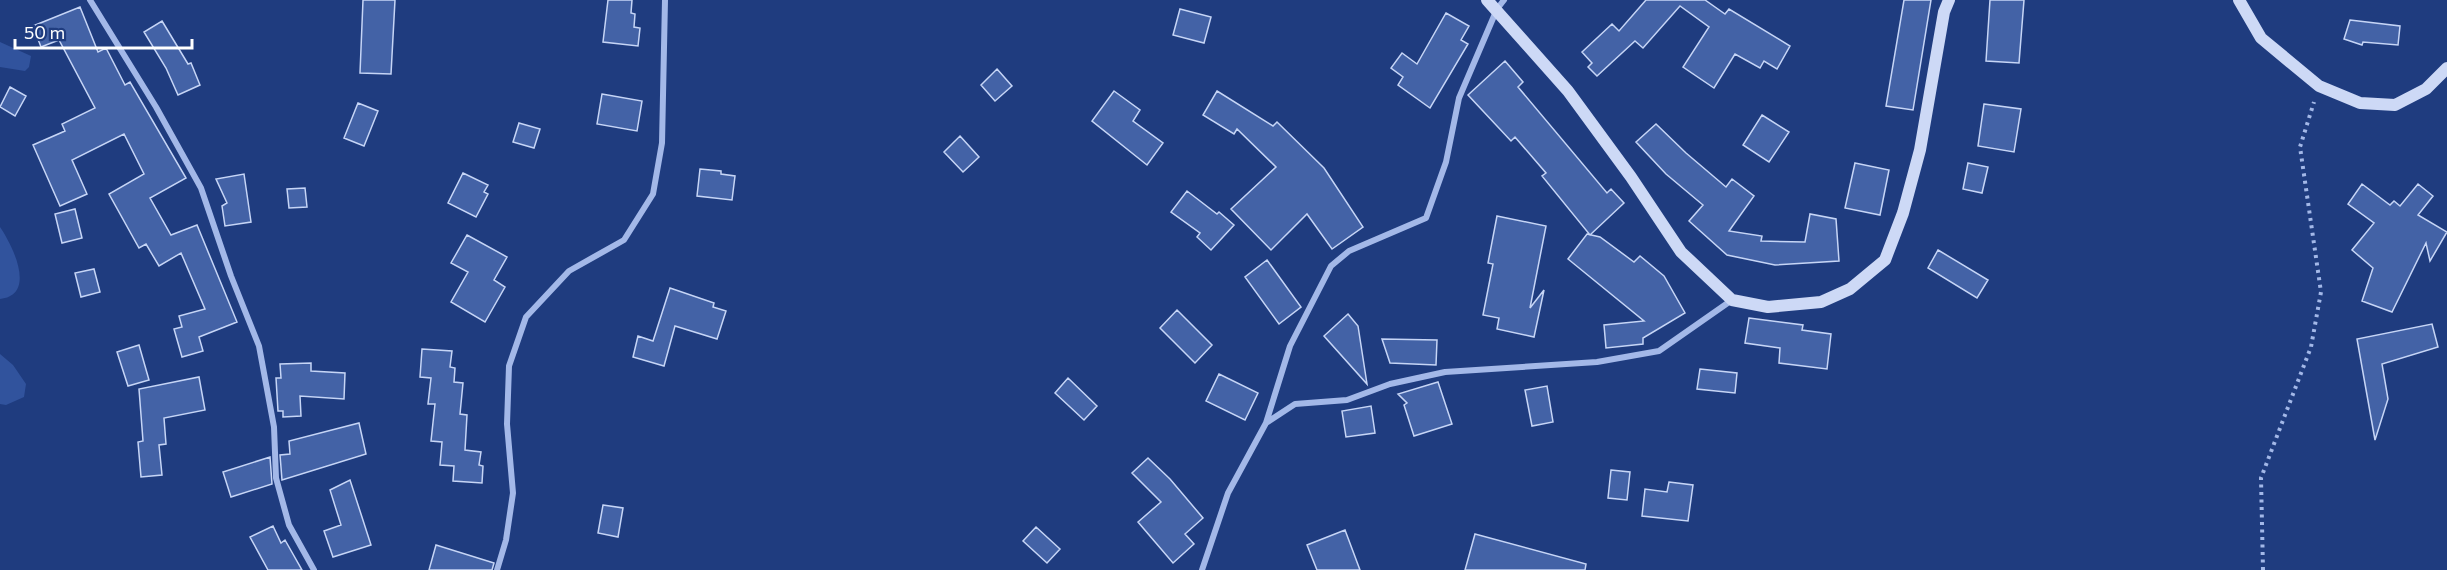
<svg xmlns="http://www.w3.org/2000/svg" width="2447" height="570" font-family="Commissioner,sans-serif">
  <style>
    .green { fill: #31539d }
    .building { fill: #4362a6; stroke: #c6d5f6; stroke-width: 1.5 }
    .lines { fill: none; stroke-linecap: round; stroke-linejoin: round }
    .path { stroke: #a3b8e8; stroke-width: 4; stroke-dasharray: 3 4.5; stroke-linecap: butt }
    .street { stroke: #a3b8e8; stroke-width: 6 }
    .secondary { stroke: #cdd9f6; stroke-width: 12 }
  </style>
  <rect width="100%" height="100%" fill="#1f3c7f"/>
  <!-- green -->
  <path class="green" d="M 0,42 L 31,56 L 29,67 L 25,71 L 0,67 Z
    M 0,227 C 13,246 37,295 0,299 Z
    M 0,354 L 13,365 L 26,384 L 24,397 L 6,405 L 0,404 Z"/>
  <!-- building -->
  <path class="building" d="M 363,0 L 395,0 L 391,74 L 360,73 Z
    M 608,0 L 632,0 L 631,13 L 635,14 L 634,27 L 640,28 L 638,46 L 603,42 Z
    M 1646,0 L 1705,0 L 1725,14 L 1729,9 L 1790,46 L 1777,69 L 1764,61 L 1760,68 L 1735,54 L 1714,88 L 1683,67 L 1709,27 L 1680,6 L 1643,48 L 1635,41 L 1597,76 L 1588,67 L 1592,63 L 1582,52 L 1612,24 L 1619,31 Z
    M 1904,0 L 1931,0 L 1913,110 L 1886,106 Z
    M 1990,0 L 2024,0 L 2019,63 L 1986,61 Z
    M 80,7 L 98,52 L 106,48 L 125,85 L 130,82 L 186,178 L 150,198 L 171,235 L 197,225 L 237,322 L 199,337 L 203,351 L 182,357 L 174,329 L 182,327 L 179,316 L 205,309 L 181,253 L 159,266 L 146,244 L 139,248 L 109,194 L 144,174 L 124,134 L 72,160 L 87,194 L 60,206 L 33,145 L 65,131 L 62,124 L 95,108 L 59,40 L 41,47 L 33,26 Z
    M 1180,9 L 1211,17 L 1204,43 L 1173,35 Z
    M 1446,13 L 1469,26 L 1461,40 L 1468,44 L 1430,108 L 1398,85 L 1403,77 L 1391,68 L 1402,53 L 1417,64 Z
    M 2350,20 L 2400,26 L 2398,45 L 2363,42 L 2362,45 L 2344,39 Z
    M 162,21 L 188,64 L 191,63 L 200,85 L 178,95 L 166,68 L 144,32 Z
    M 1505,61 L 1523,82 L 1518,87 L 1607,193 L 1611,189 L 1624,203 L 1590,235 L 1542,176 L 1546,173 L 1515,137 L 1511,141 L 1468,95 Z
    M 997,69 L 1012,86 L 995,101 L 981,85 Z
    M 10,87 L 26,96 L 15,116 L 0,107 Z
    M 1114,91 L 1140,110 L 1133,121 L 1163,143 L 1147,165 L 1092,121 Z
    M 1217,91 L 1273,126 L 1277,122 L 1324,168 L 1363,227 L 1332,249 L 1307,214 L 1271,250 L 1231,209 L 1276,167 L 1237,129 L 1234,134 L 1203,115 Z
    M 602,94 L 642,101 L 637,131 L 597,124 Z
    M 358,103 L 378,111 L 364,146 L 344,138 Z
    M 1984,104 L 2021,109 L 2014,152 L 1978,146 Z
    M 1762,115 L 1789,132 L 1769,162 L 1743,145 Z
    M 519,123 L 540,129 L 534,148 L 513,142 Z
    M 1656,124 L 1686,153 L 1726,187 L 1732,179 L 1754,196 L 1729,231 L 1762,236 L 1761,241 L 1805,242 L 1810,214 L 1836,219 L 1839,261 L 1775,265 L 1727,255 L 1689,221 L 1703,205 L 1666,174 L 1636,142 Z
    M 960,136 L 979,157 L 963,172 L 944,152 Z
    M 1855,163 L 1889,170 L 1880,215 L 1845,208 Z
    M 1968,163 L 1988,167 L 1982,193 L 1963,189 Z
    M 700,169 L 721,171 L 721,174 L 735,176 L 732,200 L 697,196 Z
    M 463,173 L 488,185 L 484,192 L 488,194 L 476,217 L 448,203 Z
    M 244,174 L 251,222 L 225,226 L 222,206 L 227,203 L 216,179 Z
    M 2362,184 L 2390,205 L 2394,201 L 2400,206 L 2418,184 L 2433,196 L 2418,215 L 2447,232 L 2430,261 L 2426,243 L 2392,312 L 2362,301 L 2373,268 L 2352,250 L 2374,223 L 2348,204 Z
    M 305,188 L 307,207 L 289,208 L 287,189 Z
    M 1187,191 L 1217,214 L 1219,212 L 1234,225 L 1211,250 L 1197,237 L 1200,233 L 1171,212 Z
    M 75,209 L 82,238 L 62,243 L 55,214 Z
    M 1497,216 L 1546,226 L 1530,308 L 1544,290 L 1534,337 L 1497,329 L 1499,318 L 1483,315 L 1493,264 L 1488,263 Z
    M 1587,234 L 1600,237 L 1634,262 L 1640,256 L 1664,276 L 1685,313 L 1643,338 L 1643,344 L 1606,348 L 1604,325 L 1644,321 L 1568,259 Z
    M 467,235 L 507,257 L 494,280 L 505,287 L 485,322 L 451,302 L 468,272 L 451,263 Z
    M 1938,250 L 1988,280 L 1977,298 L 1928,268 Z
    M 1267,260 L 1301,307 L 1279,324 L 1245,277 Z
    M 94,269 L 100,292 L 81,297 L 75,273 Z
    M 670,288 L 714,303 L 713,307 L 726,311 L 717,339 L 675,326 L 664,366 L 633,357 L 638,336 L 653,341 Z
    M 1177,310 L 1212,345 L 1195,363 L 1160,328 Z
    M 1348,314 L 1358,326 L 1367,384 L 1324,336 Z
    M 1749,318 L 1803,325 L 1802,330 L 1831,334 L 1827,369 L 1779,363 L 1780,348 L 1745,343 Z
    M 2432,324 L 2438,347 L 2382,364 L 2388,399 L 2375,440 L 2357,339 Z
    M 1382,339 L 1437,340 L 1436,365 L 1390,363 Z
    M 139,345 L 149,380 L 128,386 L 117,352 Z
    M 422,349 L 452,351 L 450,367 L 455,368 L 454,382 L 463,383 L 460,414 L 467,415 L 465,450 L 481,452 L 479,465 L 483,466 L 482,483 L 453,481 L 454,466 L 440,465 L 442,442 L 431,441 L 435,404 L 428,404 L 431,378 L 420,377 Z
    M 311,363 L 311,371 L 345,373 L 344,399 L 300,396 L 301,416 L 283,417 L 283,411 L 278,411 L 276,378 L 281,378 L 280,364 Z
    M 1700,369 L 1737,373 L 1735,393 L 1697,389 Z
    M 1219,374 L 1258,393 L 1245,420 L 1206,401 Z
    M 199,377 L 205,410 L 164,418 L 166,444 L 159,445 L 162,475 L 141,477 L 138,442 L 143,441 L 139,389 Z
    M 1068,378 L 1097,406 L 1084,420 L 1055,393 Z
    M 1438,382 L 1452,424 L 1414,436 L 1404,405 L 1407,403 L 1398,394 Z
    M 1547,386 L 1553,422 L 1532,426 L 1525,390 Z
    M 1371,406 L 1375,433 L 1346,437 L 1342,411 Z
    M 359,423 L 366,454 L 282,480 L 280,455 L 290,454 L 289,441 Z
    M 270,457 L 272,484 L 231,497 L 223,472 Z
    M 1148,458 L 1170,479 L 1203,518 L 1185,534 L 1194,544 L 1173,563 L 1138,522 L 1161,502 L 1132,473 Z
    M 1611,470 L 1630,472 L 1627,500 L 1608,498 Z
    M 350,480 L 371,545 L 333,557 L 324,531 L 341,525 L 330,490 Z
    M 1669,482 L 1693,485 L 1688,521 L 1642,516 L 1645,489 L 1667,492 Z
    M 603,505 L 623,508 L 618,537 L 598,533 Z
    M 273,526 L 281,543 L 285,540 L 302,570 L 268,570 L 250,537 Z
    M 1036,527 L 1060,549 L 1047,563 L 1023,541 Z
    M 1345,530 L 1360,570 L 1317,570 L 1307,545 Z
    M 1475,534 L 1586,564 L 1585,570 L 1465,570 Z
    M 436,545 L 494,563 L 492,570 L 429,570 Z"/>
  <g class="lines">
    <!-- path -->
    <path class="path" d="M 2263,570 L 2261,478 L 2311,347 L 2321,292 L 2300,147 L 2314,102"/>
    <!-- street -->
    <path class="street" d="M 90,0 L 156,107 L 201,188 L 231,276 L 259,346 L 274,427 L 276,478 L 289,525 L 314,570
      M 1266,423 L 1290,346 L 1331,266 L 1349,251 L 1426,218 L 1446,162 L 1459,98 L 1497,9 L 1504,0
      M 497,570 L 506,540 L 513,493 L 507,424 L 509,366 L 526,317 L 569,271 L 624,240 L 653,194 L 662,143 L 665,0
      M 1202,570 L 1228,493 L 1266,423 L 1295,404 L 1347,400 L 1390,384 L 1445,372 L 1597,362 L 1659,351 L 1732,300"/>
    <!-- secondary -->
    <path class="secondary" d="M 1487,0 L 1568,91 L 1631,177 L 1681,252 L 1732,300 L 1768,307 L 1821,302 L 1850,289 L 1885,260 L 1903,213 L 1920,150 L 1944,12 L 1949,0
      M 2239,0 L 2261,38 L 2319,86 L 2360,103 L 2395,105 L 2426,89 L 2447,68"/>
  </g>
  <!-- scale -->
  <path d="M15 39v9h177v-9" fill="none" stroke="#ffffff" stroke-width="3"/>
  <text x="24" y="39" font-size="18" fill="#ffffff" stroke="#1f3c7f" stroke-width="4.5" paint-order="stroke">50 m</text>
</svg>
